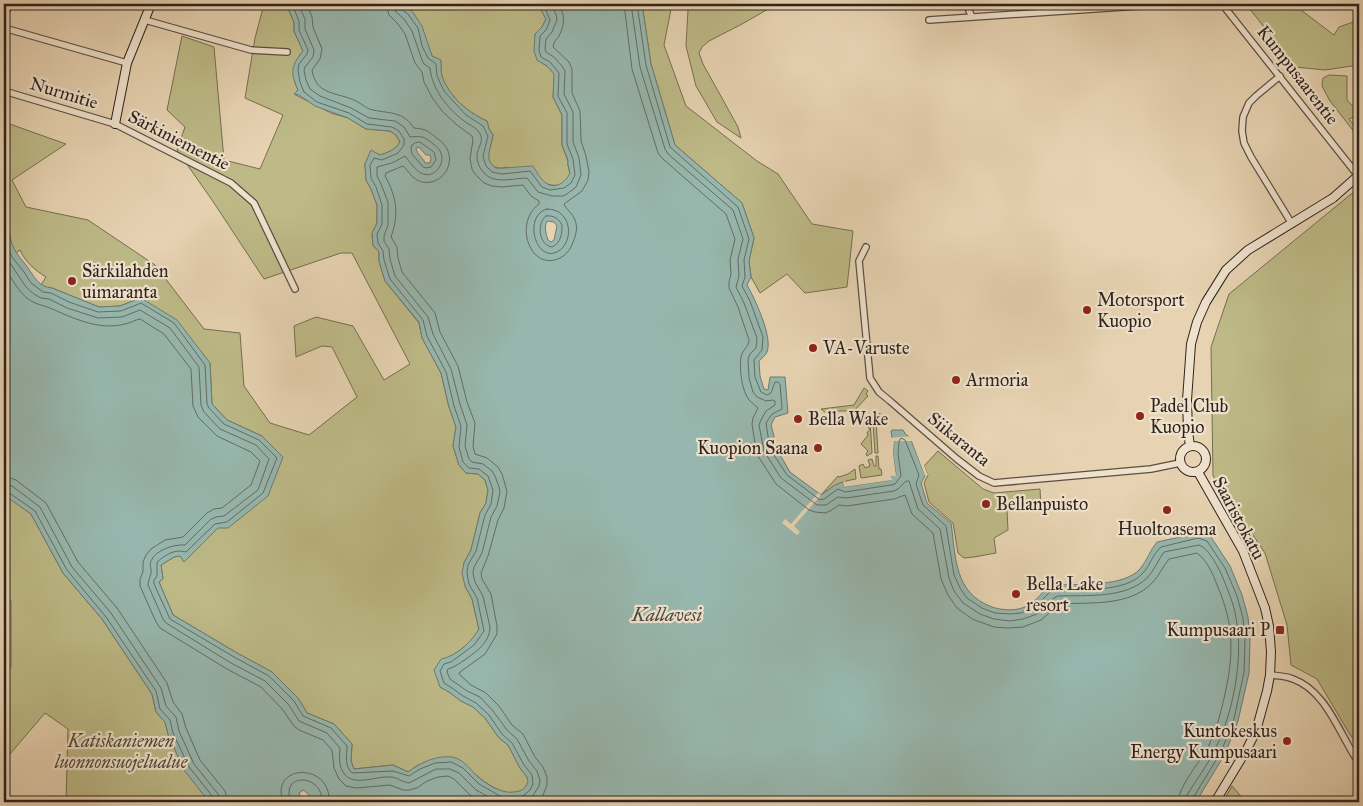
<svg xmlns="http://www.w3.org/2000/svg" width="1363" height="806" font-family="'IM FELL Great Primer',serif">
  <style>
    .green { fill: #bdba87; stroke: #766e52 }
    .water { fill: #97b7ae; stroke: #6d7b74; fill-rule: evenodd }
    .pier { fill: #e7d3b2 }
    .lines { fill: none; stroke-linecap: round; stroke-linejoin: round }
    .shore { stroke: #636c66; stroke-width: 1 }
    .street-casing { stroke: #5d4e42; stroke-width: 8 }
    .secondary-casing { stroke: #2f221d; stroke-width: 10 }
    .street { stroke: #efe2cd; stroke-width: 5.5 }
    .secondary { stroke: #efe2cd; stroke-width: 8 }
    .secondary-bridge-casing { stroke: #2f221d; stroke-width: 10; stroke-linecap: butt }
    .secondary-bridge { stroke: #efe2cd; stroke-width: 8 }
    .poi-dot { fill: #8f2418; stroke: #efe2cd; stroke-width: 2 }
    .labels { text-anchor: middle; dominant-baseline: central; stroke-width: 4.5; stroke-linejoin: round; paint-order: stroke }
    .street-label { font-size: 18px; fill: #2f221d; stroke: #efe2cd }
    .poi-label { font-size: 18px; fill: #2f221d; stroke: #efe2cd; text-anchor: start }
    .park-label { font-size: 18px; font-style: italic; fill: #524838; stroke: #efe2cd }
    .water-label { font-size: 19px; font-style: italic; fill: #494741; stroke: #efe2cd }
  </style>
  <rect width="100%" height="100%" fill="#e7d3b2"/>
  <filter id="stains"><feTurbulence type="fractalNoise" baseFrequency=".004" numOctaves="4"/><feColorMatrix values="0 0 0 0 .2 0 0 0 0 .09 0 0 0 0 .02 0 0 0 .5 -.17"/></filter>
  <radialGradient id="worn" r=".72"><stop offset=".6" stop-color="#630" stop-opacity="0"/><stop offset="1" stop-color="#630" stop-opacity=".3"/></radialGradient>
  <!-- green -->
  <path class="green" d="M 264,4 L 286,4 L 294,22 L 294,31 L 303,51 L 299,56 L 295,83 L 298,90 L 294,94 L 331,113 L 348,118 L 366,129 L 390,131 L 396,135 L 400,142 C 395,150 389,152 380,155 L 371,151 L 365,164 L 366,180 L 371,189 L 377,205 L 377,223 L 372,234 L 373,245 L 379,252 L 379,261 L 385,281 L 419,323 L 422,338 L 441,373 L 449,407 L 456,427 L 453,446 L 459,465 L 466,473 L 478,474 L 485,480 L 488,490 L 486,503 L 480,513 L 471,550 L 464,563 L 465,586 L 472,599 L 479,629 L 471,642 L 449,658 L 440,687 L 449,692 L 461,701 L 473,707 L 485,718 L 499,738 L 508,745 L 520,768 L 527,777 L 529,781 C 527,785 525,789 522,791 C 507,799 485,783 475,774 L 418,765 L 408,772 L 393,765 L 354,769 L 351,761 L 352,744 L 334,724 L 307,713 L 298,698 L 272,672 L 237,653 L 173,615 L 159,582 L 163,578 L 161,565 L 174,557 L 180,555 L 184,562 L 218,527 L 262,436 L 227,420 L 212,404 L 210,363 L 141,298 L 120,306 L 99,307 L 52,288 L 46,288 L 41,285 L 46,277 C 35,270 26,263 20,250 L 16,253 L 11,244 L 10,236 L 4,233 L 4,122 L 66,144 L 12,180 L 26,207 L 88,220 L 155,265 L 204,329 L 240,333 L 244,386 L 270,423 L 309,435 L 357,397 L 332,347 L 322,346 L 296,357 L 294,326 L 316,317 L 353,326 L 384,380 L 410,364 L 352,253 L 341,253 L 264,279 L 214,203 L 177,150 L 185,127 L 167,110 L 182,36 L 214,47 L 224,160 L 260,169 L 283,115 L 245,98 L 255,38 Z
    M 403,4 L 534,4 L 541,10 L 546,19 L 542,27 L 535,34 L 537,60 L 547,66 L 555,74 L 553,97 L 562,115 L 562,145 L 568,161 L 568,165 L 570,174 C 568,178 565,183 560,185 C 547,188 520,172 507,167 C 499,170 488,167 488,156 C 489,151 492,141 493,135 L 489,129 L 487,121 C 468,113 449,96 442,77 C 441,72 441,66 441,61 L 432,56 L 427,44 Z
    M 642,4 L 672,4 L 664,45 L 686,106 L 757,161 L 778,174 L 812,224 L 853,231 L 847,287 L 805,293 L 787,274 L 760,293 L 751,277 L 749,261 L 754,238 L 742,203 L 675,145 L 651,64 Z
    M 693,4 L 777,4 L 742,24 L 709,41 L 702,47 L 699,53 L 703,64 L 738,127 L 741,138 L 717,122 L 696,86 L 686,46 L 688,10 Z
    M 1246,4 L 1293,4 L 1334,35 L 1339,27 L 1359,20 L 1359,67 L 1352,66 L 1325,70 L 1295,67 Z
    M 1329,75 L 1347,76 L 1347,100 L 1359,113 L 1359,122 L 1354,117 L 1349,119 L 1359,131 L 1359,138 L 1330,101 L 1322,86 L 1323,78 Z
    M 1356,190 L 1359,194 L 1359,747 L 1349,733 L 1317,679 L 1291,665 L 1287,625 L 1265,553 L 1213,476 L 1211,347 L 1229,294 Z
    M 864,388 L 868,391 L 866,394 L 868,396 L 854,411 L 834,411 L 826,413 L 821,409 L 854,405 Z
    M 880,413 L 880,417 L 876,421 L 878,453 L 875,453 L 873,423 Z
    M 870,419 L 872,453 L 867,456 L 866,454 L 868,451 L 861,444 L 868,435 L 867,433 L 870,429 L 861,422 L 863,421 L 867,423 Z
    M 938,451 L 983,489 L 994,493 L 1040,489 L 1041,507 L 1007,510 L 1008,530 L 994,538 L 996,553 L 974,557 L 964,558 L 958,553 L 953,523 L 929,502 L 924,483 L 928,475 L 924,466 Z
    M 876,456 L 878,456 L 879,469 L 881,469 L 882,475 L 861,478 L 859,466 L 863,464 L 865,468 L 870,466 L 868,460 L 872,459 L 874,466 L 876,466 Z
    M 855,469 L 856,479 C 842,481 833,486 821,495 L 838,476 L 839,477 L 848,474 Z
    M 4,494 L 31,514 L 63,573 L 102,619 L 152,694 L 156,712 L 165,722 L 168,734 L 202,793 L 211,802 L 66,802 L 68,729 L 45,713 L 4,761 L 4,676 L 11,667 L 11,601 L 4,594 Z
    M 1232,786 L 1246,802 L 1247,802 L 1223,802 Z"/>
  <!-- water -->
  <path class="water" d="M 286,4 L 403,4 L 412,11 L 422,26 L 432,56 L 441,60 C 441,66 441,72 442,76 C 449,96 468,113 487,121 L 489,129 L 493,135 C 492,141 488,153 489,159 C 490,163 493,166 496,168 C 500,169 526,166 533,166 C 536,171 541,180 546,183 C 555,190 566,182 570,173 L 568,165 L 568,160 L 562,145 L 562,115 L 553,97 L 554,74 L 547,66 L 537,60 L 534,51 L 535,34 L 542,27 L 546,19 L 541,10 L 534,4 L 642,4 L 651,64 L 675,145 L 742,203 L 754,238 L 749,261 L 751,277 L 747,285 C 755,299 773,337 767,352 C 766,355 761,359 759,361 L 760,376 L 764,389 L 768,390 L 770,377 L 785,377 L 788,413 L 775,417 L 771,425 L 774,436 L 775,446 L 790,472 L 821,495 L 835,485 L 843,482 L 844,487 L 891,480 L 891,476 L 896,475 L 893,453 L 894,441 L 892,438 L 891,431 L 892,430 L 903,430 L 906,435 L 910,437 L 925,476 L 921,483 L 927,503 L 951,523 C 956,558 954,593 992,607 C 1001,610 1013,611 1022,608 C 1031,605 1037,599 1043,592 C 1045,591 1047,588 1049,587 C 1051,586 1054,586 1056,585 C 1079,584 1124,587 1140,569 C 1147,561 1150,550 1157,542 L 1199,533 L 1211,537 L 1230,566 L 1242,595 L 1248,617 L 1250,640 L 1249,673 L 1238,721 L 1225,754 L 1196,802 L 308,802 L 310,801 C 311,796 307,793 303,790 L 299,793 L 301,798 L 306,802 L 211,802 L 202,793 L 184,770 L 168,734 L 165,722 L 156,712 L 152,694 L 102,619 L 63,573 L 31,514 L 4,495 L 4,233 L 10,236 C 12,250 20,257 28,268 C 35,278 39,287 52,288 L 99,307 L 120,306 L 141,298 L 177,320 L 210,363 L 212,404 L 227,420 L 262,436 L 283,457 L 268,496 L 228,528 L 218,528 L 184,562 L 180,556 L 174,557 L 161,565 L 163,579 L 159,582 L 173,615 L 237,653 L 272,672 L 298,698 L 307,713 L 334,724 L 352,744 L 351,761 L 354,769 L 393,765 L 408,772 C 420,763 436,755 452,757 C 463,759 469,768 476,775 C 486,784 501,794 514,792 C 522,791 525,789 528,782 L 527,777 L 520,768 L 508,745 L 499,738 L 485,718 L 473,707 L 461,701 L 449,692 L 440,687 L 434,670 L 441,659 C 457,656 471,642 479,629 L 472,599 L 465,586 L 462,573 L 464,563 L 471,550 L 480,513 L 486,503 L 488,490 L 485,480 L 478,474 L 466,473 L 459,465 L 453,446 L 456,427 L 449,407 L 441,373 L 422,338 L 419,322 L 385,281 L 379,261 L 379,252 L 373,245 L 372,233 L 377,223 L 377,205 L 371,189 L 366,180 L 365,164 L 371,150 L 380,155 C 389,152 395,150 400,142 L 396,135 L 390,131 L 366,129 L 348,118 L 315,106 L 299,95 L 294,94 L 298,90 C 290,72 291,66 303,51 L 294,31 L 294,22 ZM 419,147 L 426,155 L 430,155 L 431,159 L 430,163 L 425,163 C 423,157 417,155 416,148 ZM 547,221 L 554,222 L 557,226 L 554,240 L 551,242 L 548,240 C 546,234 544,227 547,221 Z"/>
  <!-- pier -->
  <path class="pier" d="M 912,436 L 928,475 L 925,476 L 912,441 L 894,441 L 893,453 L 896,476 L 891,476 L 892,480 L 844,487 L 843,482 L 845,481 L 846,484 L 889,478 L 891,474 L 894,473 L 890,454 L 892,442 L 889,438 Z
    M 818,493 L 821,495 L 794,526 L 800,532 L 797,535 L 782,523 L 785,519 L 791,524 Z"/>
  <g class="lines">
    <!-- shore -->
    <path class="shore" d="M 298,4 L 305,19 L 305,29 L 314,50 L 313,57 L 305,67 L 304,70 L 306,80 L 310,89 L 320,96 L 351,108 L 369,118 L 395,121 L 404,127 L 410,137 C 422,136 423,136 432,143 C 435,146 438,147 440,151 C 447,163 434,180 421,173 C 416,171 409,161 405,156 L 392,163 L 377,167 L 377,176 L 381,184 L 388,202 L 388,225 L 384,236 L 384,241 L 389,249 L 390,259 L 395,276 L 428,317 L 433,334 L 451,369 L 460,404 L 467,425 L 465,446 L 469,459 L 472,462 L 483,464 L 492,471 L 495,476 L 499,487 L 500,492 L 497,506 L 491,517 L 482,553 L 474,567 L 473,573 L 475,582 L 483,596 L 490,627 C 490,642 477,651 466,659 C 460,663 455,667 448,669 L 447,672 L 450,679 L 467,691 L 480,697 L 493,711 L 507,730 L 517,739 L 529,761 L 537,771 L 540,780 L 539,786 L 534,794 L 529,800 L 524,802
      M 307,4 L 312,17 L 313,27 L 322,49 L 320,59 L 312,70 C 316,96 338,92 356,101 C 362,104 367,109 373,110 C 392,114 402,111 414,128 C 427,129 429,132 438,139 C 464,157 441,192 417,180 C 411,177 408,170 403,166 L 386,173 L 385,176 C 397,197 399,215 391,237 L 397,247 L 398,258 L 402,272 L 435,313 L 440,332 L 458,366 L 467,402 L 475,423 L 473,446 L 475,454 L 487,458 L 498,467 L 502,474 L 507,491 L 504,508 L 498,520 L 488,556 L 481,573 L 482,579 L 491,594 L 497,626 L 497,634 L 485,654 L 460,672 L 459,674 L 471,685 L 486,693 L 499,706 L 512,725 L 523,734 L 535,757 L 543,767 L 547,777 L 547,785 L 543,795 L 537,802
      M 386,4 L 389,15 L 398,24 L 405,34 L 415,63 L 422,72 L 424,82 L 433,99 L 442,111 L 457,125 L 472,136 L 473,140 L 470,159 L 472,169 L 475,174 L 484,183 L 492,186 L 502,187 L 523,185 L 531,196 L 539,201 L 539,204 C 524,215 522,238 534,253 C 547,268 568,259 573,242 C 576,235 578,227 575,220 C 573,213 566,210 564,204 L 582,191 L 588,180 L 589,172 L 586,156 L 581,141 L 580,111 L 572,93 L 572,69 L 569,62 L 553,47 C 554,41 556,40 559,36 C 565,24 565,16 559,4
      M 394,4 L 396,12 L 404,19 L 412,31 L 422,60 L 424,64 L 430,68 C 432,89 447,108 464,121 C 471,126 478,128 481,136 C 483,142 478,148 477,154 C 476,163 482,173 489,177 C 499,183 516,178 527,178 L 538,192 L 552,196 L 563,196 L 567,194 L 576,187 L 581,175 L 579,158 L 573,142 L 573,112 L 564,94 L 565,71 L 562,66 L 554,57 L 546,52 L 545,49 L 546,39 L 552,32 L 557,20 L 556,14 L 550,4
      M 400,4 L 401,9 L 408,14 L 418,28 L 422,46 L 428,58 L 436,64 L 437,76 L 444,91 L 466,115 L 483,126 L 488,136 L 483,156 L 486,166 L 492,172 L 502,174 L 530,171 L 542,187 L 550,190 L 564,188 L 571,183 L 575,175 L 573,159 L 567,144 L 567,113 L 558,96 L 559,73 L 550,62 L 541,57 L 539,50 L 540,36 L 546,30 L 550,20 L 545,8 L 541,4
      M 624,4 L 632,69 L 658,153 L 663,159 L 726,214 L 735,239 L 730,260 L 731,274 L 729,282 L 729,288 L 738,307 L 749,340 C 749,347 742,350 741,357 C 739,369 742,391 749,400 C 752,403 755,405 758,408 L 753,418 L 752,424 L 756,450 L 758,456 L 776,484 L 809,510 L 815,512 L 825,513 L 830,511 L 839,505 L 847,506 L 894,499 L 905,495 L 912,514 L 933,533 L 941,579 L 948,595 L 957,608 L 972,619 L 994,627 L 1008,628 L 1023,627 L 1041,620 L 1059,604 C 1090,602 1130,607 1153,582 C 1159,576 1163,566 1169,559 L 1197,553 C 1207,560 1213,574 1217,585 C 1234,624 1234,653 1225,694 C 1221,711 1217,729 1209,745 C 1201,761 1179,785 1178,802
      M 631,4 L 640,67 L 665,149 L 668,154 L 733,210 L 743,239 L 738,259 L 739,276 L 736,287 L 744,303 L 757,338 L 756,348 L 750,354 L 748,359 L 749,378 L 753,392 L 757,397 L 766,401 L 773,400 L 775,401 L 775,405 L 766,411 L 761,420 L 759,425 L 764,451 L 781,478 L 817,505 L 826,505 L 838,497 L 846,498 L 894,491 L 898,489 L 906,481 L 909,481 L 918,509 L 940,529 L 949,578 L 954,591 L 963,603 L 980,614 L 994,619 L 1010,621 L 1023,619 L 1037,614 L 1054,598 L 1058,596 C 1086,595 1125,599 1147,578 C 1154,571 1158,560 1164,552 L 1199,545 C 1209,548 1219,569 1223,578 C 1228,591 1234,604 1236,618 C 1244,657 1233,714 1215,749 C 1208,765 1196,780 1187,795 L 1186,802
      M 637,4 L 646,65 L 670,147 L 738,207 L 749,239 L 744,260 L 745,277 L 742,286 L 750,301 L 763,337 L 762,350 L 754,360 L 755,377 L 761,392 L 767,395 L 771,393 L 775,382 L 778,382 L 780,384 L 782,409 L 772,414 L 766,423 L 770,449 L 787,475 L 820,500 L 824,499 L 838,489 L 845,492 L 891,485 L 895,484 L 901,476 L 898,454 L 899,441 L 901,438 L 905,440 L 919,475 L 916,484 L 923,505 L 946,526 L 954,575 L 960,588 L 967,598 L 982,608 L 995,613 L 1010,614 L 1021,613 L 1034,608 L 1050,592 L 1057,590 C 1082,589 1125,593 1143,573 C 1150,565 1153,554 1161,547 L 1198,538 L 1207,541 L 1225,568 L 1237,596 L 1243,618 L 1245,640 L 1244,672 L 1234,719 L 1221,752 L 1193,798 L 1192,802
      M 420,142 L 434,152 L 436,160 L 431,167 L 426,168 L 423,167 L 412,154 L 411,149 L 412,145 L 415,143 Z
      M 547,209 C 575,209 574,248 554,253 C 534,258 524,215 547,209 Z
      M 546,216 C 554,215 559,219 562,225 C 562,234 561,243 552,247 C 539,245 536,224 546,216 Z
      M 4,239 L 6,240 L 7,246 L 12,257 L 24,272 L 31,283 L 43,292 L 51,293 L 69,302 L 98,312 L 121,311 L 141,303 L 174,323 L 205,365 L 207,404 L 209,408 L 224,424 L 259,440 L 277,458 L 263,493 L 227,522 L 215,524 L 186,552 C 174,549 167,554 157,562 L 157,576 L 154,580 L 154,584 L 170,619 L 234,657 L 269,676 L 294,701 L 303,716 L 331,728 L 347,746 C 347,756 344,765 352,773 L 393,771 L 409,776 L 420,769 L 435,763 L 451,762 L 463,768 L 479,784 L 500,796 L 511,798 L 523,796 L 530,790 L 533,784 L 532,775 L 524,765 L 512,743 L 502,734 L 489,715 L 476,703 L 463,696 L 452,688 L 444,683 L 440,671 L 444,664 L 451,662 L 474,645 L 484,631 L 477,598 L 469,584 L 467,573 L 468,565 L 476,551 L 485,515 L 491,504 L 493,490 L 488,476 L 479,469 L 469,468 L 463,462 L 459,447 L 461,426 L 454,406 L 446,372 L 427,336 L 423,320 L 390,279 L 384,260 L 383,251 L 378,243 L 377,234 L 382,224 L 382,205 L 376,187 L 371,178 L 370,165 L 374,158 L 382,160 L 398,153 L 404,145 L 404,139 L 399,131 L 392,127 L 367,124 L 349,113 L 317,102 L 304,92 L 300,82 L 298,70 L 299,64 L 307,54 L 308,50 L 299,30 L 299,21 L 292,4
      M 4,254 L 26,287 L 34,294 L 41,298 L 49,299 L 67,308 L 98,318 L 122,317 L 140,310 L 170,328 L 199,367 L 201,405 L 204,412 L 220,429 L 256,445 L 269,459 L 258,490 L 224,516 L 216,517 L 211,519 L 185,545 C 175,544 155,550 151,561 C 149,566 152,569 151,573 C 150,578 148,580 148,585 L 163,619 L 166,623 L 231,663 L 265,681 L 289,705 L 299,721 L 327,733 L 340,748 C 340,753 339,759 340,764 C 346,791 372,776 390,777 C 397,777 402,782 409,783 L 436,769 L 450,769 L 459,773 L 476,790 L 498,802
      M 4,268 C 12,278 18,291 28,299 C 35,304 42,305 50,308 C 73,318 99,331 125,324 C 130,323 135,320 140,319 L 164,334 L 191,369 L 193,406 L 198,417 L 217,436 L 251,452 L 260,461 L 251,485 L 222,508 L 214,509 L 207,513 L 183,537 L 165,540 L 151,549 L 146,555 L 143,562 L 143,572 L 140,579 L 140,586 L 156,622 L 160,628 L 227,669 L 261,687 L 283,710 L 294,726 L 299,730 L 323,740 L 332,750 L 334,768 L 339,779 L 346,786 L 356,788 L 390,785 L 403,790 L 409,790 L 417,788 L 427,781 L 438,777 L 448,776 L 454,779 L 470,795 L 482,802
      M 4,477 L 10,478 L 16,480 L 46,503 L 78,562 L 117,608 L 167,683 L 173,702 L 182,714 L 186,728 L 200,760 L 225,791 L 228,802
      M 4,484 L 12,486 L 40,507 L 72,567 L 111,613 L 161,688 L 166,706 L 176,717 L 179,731 L 194,764 L 218,794 L 220,802
      M 4,491 L 8,492 L 35,511 L 67,570 L 106,617 L 156,691 L 160,709 L 170,720 L 173,733 L 189,767 L 213,797 L 214,802
      M 283,802 C 269,763 332,762 329,802
      M 291,802 C 279,771 324,774 322,802"/>
    <defs>
      <path id="street" d="M 142,4 L 150,6
        M 966,4 L 972,17
        M 1222,4 L 1359,177
        M 4,16 L 10,4
        M 145,20 L 251,50 L 287,52
        M 929,20 L 1154,5 L 1158,4
        M 4,26 L 4,28 L 127,63
        M 1280,76 L 1256,96 L 1249,103 L 1243,117 L 1242,131 L 1244,143 L 1251,157 L 1292,224
        M 4,91 L 115,124 L 231,183 L 254,203 L 295,289
        M 866,247 L 859,261 L 870,378 L 879,392 L 890,401 L 957,459 L 979,476 L 994,483 L 1151,469 L 1180,463
        M 1270,675 C 1278,676 1286,676 1293,679 C 1327,691 1340,736 1359,763"/>
      <path id="secondary" d="M 115,124 L 127,63 L 151,4
        M1180 459a13 13 0 1 1 26 0a13 13 0 1 1-26 0Z
        M 1190,446 L 1188,431 L 1187,400 L 1191,344 L 1197,322 L 1206,302 L 1226,270 L 1248,250 L 1333,198
        M 1198,472 L 1243,551 L 1265,608 L 1269,626 L 1271,652 L 1270,675 L 1267,691 L 1256,731 L 1247,749 L 1215,802"/>
    </defs>
    <!-- street casing -->
    <use href="#street" class="street-casing"/>
    <!-- secondary casing -->
    <use href="#secondary" class="secondary-casing"/>
    <!-- street -->
    <use href="#street" class="street"/>
    <!-- secondary -->
    <use href="#secondary" class="secondary"/>
    <defs>
      <path id="secondary-bridge" d="M 1333,198 L 1359,175"/>
    </defs>
    <!-- secondary-bridge casing -->
    <use href="#secondary-bridge" class="secondary-bridge-casing"/>
    <!-- secondary-bridge -->
    <use href="#secondary-bridge" class="secondary-bridge"/>
  </g>
  <!-- markers -->
  <g class="poi-dot">
    <circle cx="72" cy="281" r="5"/>
    <circle cx="1087" cy="310" r="5"/>
    <circle cx="813" cy="348" r="5"/>
    <circle cx="956" cy="380" r="5"/>
    <circle cx="1140" cy="416" r="5"/>
    <circle cx="798" cy="419" r="5"/>
    <circle cx="818" cy="448" r="5"/>
    <circle cx="986" cy="504" r="5"/>
    <circle cx="1167" cy="510" r="5"/>
    <circle cx="1016" cy="594" r="5"/>
    <rect x="1275" y="625" width="10" height="10" rx="2.5"/>
    <circle cx="1287" cy="741" r="5"/>
  </g>
  <g class="labels">
    <!-- street labels -->
    <g class="street-label">
      <text transform="translate(1298 75) rotate(52)">Kumpusaarentie</text>
      <text transform="translate(64 93) rotate(17)">Nurmitie</text>
      <text transform="translate(179 140) rotate(27)">Särkiniementie</text>
      <text transform="translate(959 439) rotate(39)">Siikaranta</text>
      <text transform="translate(1239 518) rotate(62)">Saaristokatu</text>
    </g>
    <!-- poi labels -->
    <g class="poi-label">
      <text x="82" y="271">Särkilahden<tspan x="82" dy="21">uimaranta</tspan></text>
      <text x="1097" y="300">Motorsport<tspan x="1097" dy="21">Kuopio</tspan></text>
      <text x="823" y="348">VA-Varuste</text>
      <text x="966" y="380">Armoria</text>
      <text x="1150" y="406">Padel Club<tspan x="1150" dy="21">Kuopio</tspan></text>
      <text x="808" y="419">Bella Wake</text>
      <text x="808" y="448" text-anchor="end">Kuopion Saana</text>
      <text x="996" y="504">Bellanpuisto</text>
      <text x="1167" y="529" text-anchor="middle">Huoltoasema</text>
      <text x="1026" y="584">Bella Lake<tspan x="1026" dy="21">resort</tspan></text>
      <text x="1270" y="630" text-anchor="end">Kumpusaari P</text>
      <text x="1277" y="731" text-anchor="end">Kuntokeskus<tspan x="1277" dy="21">Energy Kumpusaari</tspan></text>
    </g>
    <!-- park labels -->
    <g class="park-label">
      <text x="121" y="741">Katiskaniemen<tspan x="121" dy="21">luonnonsuojelualue</tspan></text>
    </g>
    <!-- water labels -->
    <g class="water-label">
      <text x="667" y="614">Kallavesi</text>
    </g>
  </g>
  <!-- margin -->
  <rect width="1363" height="806" fill="none" stroke="#e7d3b2" stroke-width="20"/>
  <rect x="5" y="5" width="1353" height="796" fill="none" stroke="#2f221d" stroke-width="2.5"/>
  <rect x="10" y="10" width="1343" height="786" fill="none" stroke="#2f221d"/>
  <rect width="100%" height="100%" filter="url(#stains)"/>
  <rect width="100%" height="100%" fill="url(#worn)"/>
</svg>
